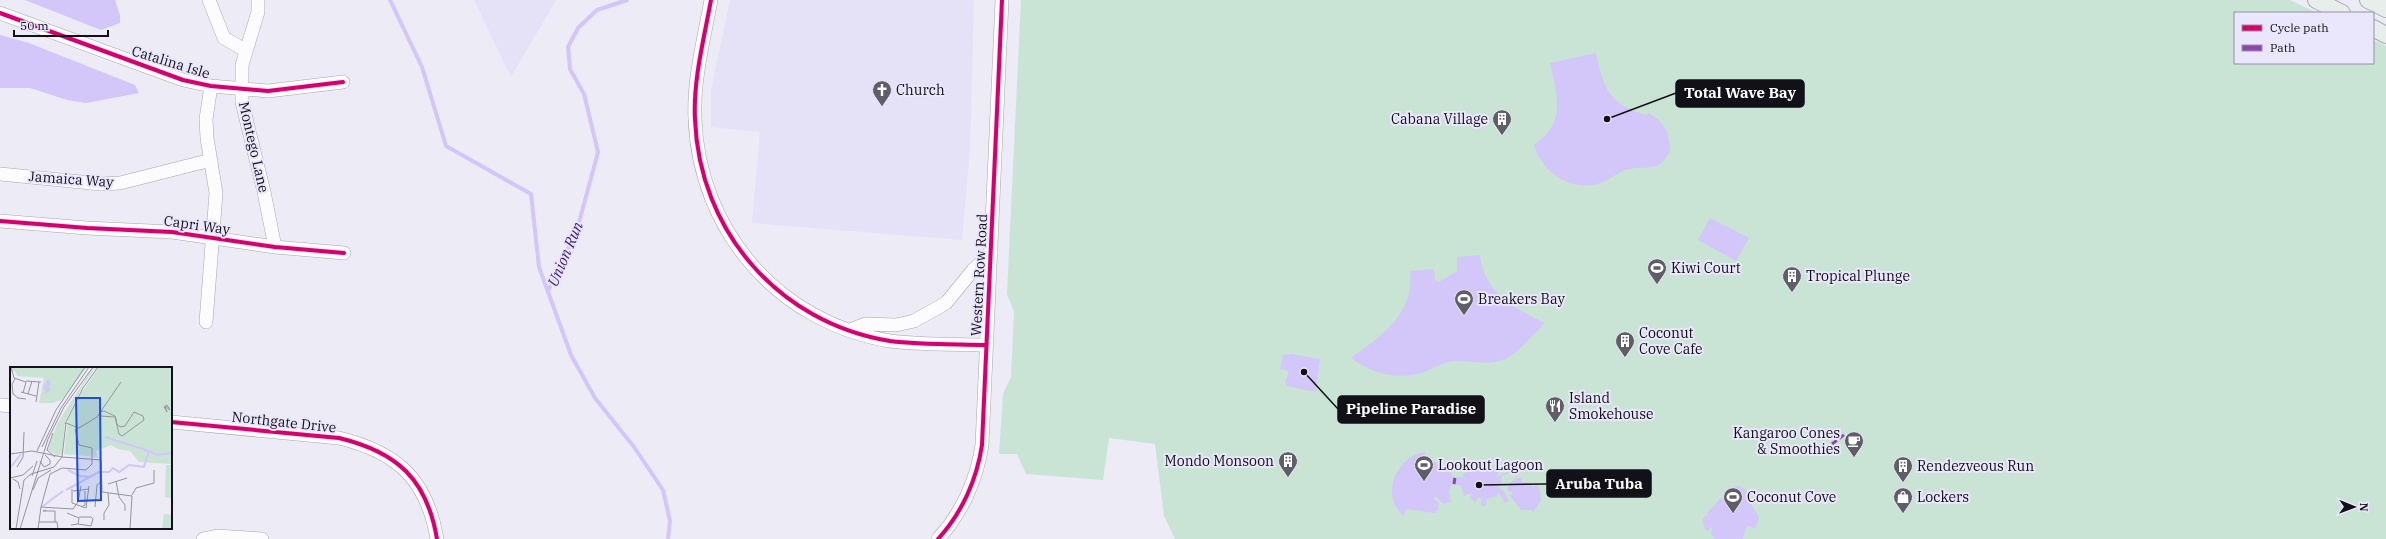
<svg xmlns="http://www.w3.org/2000/svg" width="2386" height="539" font-family="'IBM Plex Serif',serif">
  <style>
    .built { fill: #e5e1f6 }
    .green { fill: #c9e4d4 }
    .water { fill: #d2c7f8 }
    .lines { fill: none; stroke-linecap: round; stroke-linejoin: round }
    .stream { stroke: #d2c7f8; stroke-width: 4 }
    .minor-casing { stroke: #a8a6ae; stroke-width: 14 }
    .major-casing { stroke: #a5b0ad; stroke-width: 18 }
    .minor { stroke: #fcfcfe; stroke-width: 13 }
    .major { stroke: #e7eeeb; stroke-width: 16 }
    .quiet { stroke: #8e44ad; stroke-width: 3; stroke-dasharray: 6 3; stroke-linecap: butt }
    .cycleway-casing { stroke: #eae6fb; stroke-width: 6 }
    .cycleway { stroke: #d6006c; stroke-width: 4 }
    .labels { text-anchor: middle; dominant-baseline: central; stroke-width: 4; stroke-linejoin: round; paint-order: stroke }
    .street-label { font-size: 14px; fill: #121118; stroke: #eae6fb }
    .poi-label { font-size: 14px; fill: #121118; stroke: #eae6fb; text-anchor: start }
    .water-label { font-size: 15px; font-style: italic; fill: #3b1873; stroke: #eae6fb }
    .inset-river { fill: none; stroke: #d2c7f8; stroke-width: 2 }
    .inset-road { fill: none; stroke: #95949d; stroke-width: 1 }
    .view { fill: #1d4ed8; fill-opacity: 0.15; stroke: #1d4ed8; stroke-width: 2 }
    .inset-edge { fill: none; stroke: #121118; stroke-width: 2 }
    .leader { fill: none; stroke: #121118; stroke-width: 1.5 }
    .callout-dot { fill: #121118; stroke: #eae6fb; stroke-width: 1.5 }
    .callout { fill: #121118; stroke: #121118; stroke-width: 1.5 }
    .callout-label { font-size: 15px; text-anchor: middle; font-weight: bold; fill: #fff }
  </style>
  <rect width="100%" height="100%" fill="#edebf6"/>
  <!-- built -->
  <path class="built" d="M 474,0 L 556,0 L 511,77 Z
    M 730,0 L 974,0 L 970,149 L 962,240 L 752,223 L 760,132 L 711,127 L 711,90 Z"/>
  <!-- green -->
  <path class="green" d="M 1021,0 L 2290,0 L 2317,13 L 2235,13 L 2235,63 L 2373,63 L 2373,40 L 2386,46 L 2386,539 L 1175,539 L 1164,516 L 1155,444 L 1109,438 L 1103,480 L 1026,474 L 1017,454 L 999,454 L 1003,394 L 1011,377 L 1014,312 L 1007,294 Z"/>
  <!-- water -->
  <path class="water" d="M 25,0 L 115,0 L 120,15 L 120,23 L 101,30 Z
    M 0,35 L 29,43 L 135,85 L 139,93 L 86,103 L 67,100 L 30,88 L 0,88 Z
    M 1596,53 C 1604,89 1608,104 1647,115 L 1648,113 C 1664,121 1670,133 1670,151 C 1659,175 1645,164 1626,170 C 1616,173 1609,181 1598,184 C 1569,191 1542,172 1534,145 C 1567,122 1557,97 1550,63 Z
    M 1710,218 L 1749,238 L 1736,261 L 1698,240 Z
    M 1480,255 C 1484,293 1514,308 1545,323 C 1533,335 1521,350 1507,358 C 1490,367 1473,360 1455,361 C 1444,362 1434,368 1424,372 C 1399,381 1371,373 1351,358 C 1382,335 1415,314 1410,271 L 1434,269 L 1435,280 L 1439,282 L 1457,271 L 1457,257 Z
    M 1291,354 L 1320,359 L 1316,392 L 1287,386 L 1285,382 L 1289,371 L 1280,369 L 1283,355 Z
    M 1425,452 L 1423,462 L 1437,462 L 1451,471 L 1452,477 L 1463,477 L 1467,480 L 1462,475 C 1474,466 1486,462 1500,470 L 1496,477 L 1510,471 L 1511,472 L 1501,476 L 1502,482 L 1498,487 L 1504,491 L 1509,501 L 1505,503 L 1498,492 L 1497,496 L 1487,499 L 1486,506 L 1481,506 L 1481,499 L 1479,497 L 1475,502 L 1470,498 L 1472,493 L 1464,496 L 1461,486 L 1452,484 L 1449,491 L 1451,502 L 1443,504 L 1436,496 L 1434,499 L 1439,503 L 1438,510 L 1434,513 L 1406,509 L 1404,516 C 1379,497 1396,456 1425,452 Z
    M 1516,478 L 1522,478 L 1522,482 L 1530,483 L 1534,487 L 1536,484 L 1540,489 L 1541,501 L 1533,512 L 1532,510 L 1521,510 L 1509,495 L 1514,493 L 1508,491 L 1508,485 Z
    M 1738,486 C 1752,491 1747,496 1752,506 C 1758,516 1762,516 1755,528 L 1748,526 L 1745,530 L 1743,539 L 1715,539 L 1711,533 L 1712,528 L 1710,527 L 1709,531 L 1705,529 L 1702,519 L 1706,515 L 1709,518 L 1707,513 L 1720,499 L 1729,494 L 1728,488 Z"/>
  <g class="lines">
    <!-- stream -->
    <path class="stream" d="M 390,0 L 422,67 L 446,146 L 531,194 L 539,267 L 571,355 L 595,398 L 634,447 L 663,490 L 670,521 L 668,539
      M 548,291 L 577,230 L 598,152 L 584,94 L 570,69 L 568,47 L 578,28 L 597,10 L 627,0"/>
    <defs>
      <path id="minor" d="M 209,0 L 224,38 L 245,50
        M 258,0 L 258,12 L 242,65 L 242,102 L 264,192 L 275,247
        M 711,0 C 704,39 693,80 695,119 C 699,231 779,323 890,341 C 921,345 955,344 986,345
        M 0,13 L 183,80 L 211,86 L 268,91 L 343,82
        M 0,174 L 101,184 L 120,183 L 211,160
        M 0,221 L 87,228 L 172,232 L 275,247 L 344,253
        M 206,322 L 216,193 L 207,138 L 206,119 L 211,86
        M 850,330 L 865,324 L 896,325 L 914,321 L 946,303 L 973,270 L 991,253
        M 0,405 L 11,406
        M 171,422 L 339,438 C 397,452 427,479 437,539
        M 203,539 L 217,536 L 262,539
        M 938,539 C 962,513 977,479 982,445 L 1002,0"/>
      <path id="major" d="M 2316,0 L 2342,13
        M 2368,0 L 2386,9
        M 2373,28 L 2386,35"/>
    </defs>
    <!-- minor casing -->
    <use href="#minor" class="minor-casing"/>
    <!-- major casing -->
    <use href="#major" class="major-casing"/>
    <!-- minor -->
    <use href="#minor" class="minor"/>
    <!-- major -->
    <use href="#major" class="major"/>
    <!-- quiet -->
    <path class="quiet" d="M 1832,444 L 1845,434
      M 1454,484 L 1455,477"/>
    <defs>
      <path id="cycleway" d="M 711,0 C 704,39 693,80 695,119 C 699,231 779,323 890,341 C 921,345 955,344 986,345
        M 0,13 L 183,80 L 211,86 L 268,91 L 343,82
        M 0,221 L 87,228 L 172,232 L 275,247 L 344,253
        M 171,422 L 339,438 C 397,452 427,479 437,539
        M 938,539 C 962,513 977,479 982,445 L 1002,0"/>
    </defs>
    <!-- cycleway casing -->
    <use href="#cycleway" class="cycleway-casing"/>
    <!-- cycleway -->
    <use href="#cycleway" class="cycleway"/>
  </g>
  <!-- icons -->
  <defs>
    <symbol id="church-pin" viewBox="-11 -11 22 30"><path d="M0 17L-7.5 6A9.5 9.5 0 1 1 7.5 6Z" fill="#5f5d66" stroke="#eae6fb"/><path d="M-1.2-6h2.4v3.5h3.3v2.4h-3.3V6h-2.4V-.1h-3.3v-2.4h3.3Z" fill="#fff"/></symbol>
    <symbol id="building-pin" viewBox="-11 -11 22 30"><path d="M0 17L-7.5 6A9.5 9.5 0 1 1 7.5 6Z" fill="#5f5d66" stroke="#eae6fb"/><path d="M-4-6H4V6H1V3H-1V6H-4ZM-2.5-4.3h1.7v1.8h-1.7ZM.8-4.3h1.7v1.8H.8ZM-2.5-1h1.7V.8h-1.7ZM.8-1h1.7V.8H.8Z" fill="#fff"/></symbol>
    <symbol id="stadium-pin" viewBox="-11 -11 22 30"><path d="M0 17L-7.5 6A9.5 9.5 0 1 1 7.5 6Z" fill="#5f5d66" stroke="#eae6fb"/><path d="M0-5a6.5 5 0 1 0 0 10a6.5 5 0 1 0 0-10ZM-3.5-1.8h7v3.6h-7Z" fill="#fff"/></symbol>
    <symbol id="restaurant-pin" viewBox="-11 -11 22 30"><path d="M0 17L-7.5 6A9.5 9.5 0 1 1 7.5 6Z" fill="#5f5d66" stroke="#eae6fb"/><path d="M-5-6h1v4h1v-4h1v4h1v-4h1v5L-1.5 .5V6h-2V.5L-5-1ZM5-6V6H3V1.5H1.5Q1.5-4 5-6Z" fill="#fff"/></symbol>
    <symbol id="cafe-pin" viewBox="-11 -11 22 30"><path d="M0 17L-7.5 6A9.5 9.5 0 1 1 7.5 6Z" fill="#5f5d66" stroke="#eae6fb"/><path d="M-5.5-4.5H6V0H3Q3 3.5 0 3.5H-2.5Q-5.5 3.5-5.5 0ZM3-3.2v2h1.7v-2ZM-6 4.5H4V6H-6Z" fill="#fff"/></symbol>
    <symbol id="shop-pin" viewBox="-11 -11 22 30"><path d="M0 17L-7.5 6A9.5 9.5 0 1 1 7.5 6Z" fill="#5f5d66" stroke="#eae6fb"/><path d="M-5-2.5h2.3a2.7 3.5 0 0 1 5.4 0H5L5.5 6h-11ZM-1.5-2.5h3a1.5 2.3 0 0 0-3 0Z" fill="#fff"/></symbol>
  </defs>
  <g fill-rule="evenodd">
    <use href="#church-pin" x="871" y="79" width="22" height="30"/>
    <use href="#building-pin" x="1491" y="108" width="22" height="30"/>
    <use href="#stadium-pin" x="1646" y="257" width="22" height="30"/>
    <use href="#building-pin" x="1781" y="265" width="22" height="30"/>
    <use href="#stadium-pin" x="1453" y="288" width="22" height="30"/>
    <use href="#building-pin" x="1614" y="330" width="22" height="30"/>
    <use href="#restaurant-pin" x="1544" y="395" width="22" height="30"/>
    <use href="#cafe-pin" x="1843" y="430" width="22" height="30"/>
    <use href="#building-pin" x="1277" y="450" width="22" height="30"/>
    <use href="#stadium-pin" x="1413" y="454" width="22" height="30"/>
    <use href="#building-pin" x="1892" y="455" width="22" height="30"/>
    <use href="#stadium-pin" x="1722" y="486" width="22" height="30"/>
    <use href="#shop-pin" x="1892" y="486" width="22" height="30"/>
  </g>
  <g class="labels">
    <!-- street labels -->
    <g class="street-label">
      <text transform="translate(171 62) rotate(17)">Catalina Isle</text>
      <text transform="translate(254 147) rotate(77)">Montego Lane</text>
      <text transform="translate(71 179) rotate(4)">Jamaica Way</text>
      <text transform="translate(197 225) rotate(8)">Capri Way</text>
      <text transform="translate(979 275) rotate(-87)">Western Row Road</text>
      <text transform="translate(284 422) rotate(6)">Northgate Drive</text>
    </g>
    <!-- poi labels -->
    <g class="poi-label">
      <text x="896" y="90">Church</text>
      <text x="1488" y="119" text-anchor="end">Cabana Village</text>
      <text x="1671" y="268">Kiwi Court</text>
      <text x="1806" y="276">Tropical Plunge</text>
      <text x="1478" y="299">Breakers Bay</text>
      <text x="1639" y="333">Coconut<tspan x="1639" dy="16">Cove Cafe</tspan></text>
      <text x="1569" y="398">Island<tspan x="1569" dy="16">Smokehouse</tspan></text>
      <text x="1840" y="433" text-anchor="end">Kangaroo Cones<tspan x="1840" dy="16">&amp; Smoothies</tspan></text>
      <text x="1274" y="461" text-anchor="end">Mondo Monsoon</text>
      <text x="1438" y="465">Lookout Lagoon</text>
      <text x="1917" y="466">Rendezveous Run</text>
      <text x="1747" y="497">Coconut Cove</text>
      <text x="1917" y="497">Lockers</text>
    </g>
    <!-- water labels -->
    <g class="water-label">
      <text transform="translate(565 254) rotate(-67)">Union Run</text>
    </g>
  </g>
  <!-- overview -->
  <g transform="translate(10 367)">
    <rect width="162" height="162" fill="#edebf6"/>
    <path d="M 0,0 L 77,0 L 53,32 L 43,36 L 29,36 L 34,11 L 7,9 L 5,4 L 1,4 L 0,8 ZM 83,0 L 86,0 L 72,20 L 55,55 L 52,86 L 48,89 L 38,83 L 47,57 ZM 89,0 L 162,0 L 162,97 L 129,95 L 120,84 L 108,82 L 101,78 L 86,84 L 87,90 L 54,87 L 58,52 L 70,28 ZM 156,98 L 162,98 L 162,131 L 155,130 ZM 154,147 L 162,148 L 162,162 L 152,162 Z" fill="#c9e4d4"/>
    <path d="M 38,12 L 41,16 L 39,19 L 41,23 L 31,29 L 36,24 L 33,20 Z" fill="#d2c7f8"/>
    <path class="inset-river" d="M 95,70 L 139,84M 0,101 L 11,87M 58,103 L 70,109 L 80,110M 56,123 L 89,105 L 99,105 L 103,101 L 109,105 L 119,98 L 134,100 L 139,84 L 147,88 L 162,86M 33,139 L 53,124"/>
    <path class="inset-road" d="M 1,0 L 4,11 L 16,15 L 13,26M 5,12 L 2,17 L 3,27 L 8,31 L 16,32M 16,14 L 31,15M 11,25 L 26,29M 18,27 L 22,14M 26,35 L 29,15M 157,38 L 160,43 L 155,39 L 157,45 L 154,40 ZM 94,44 L 105,49 L 106,52 L 107,57 L 110,60 L 115,59 L 124,45 L 133,49 L 134,53 L 112,69 L 109,67 L 105,50 L 90,49 L 90,45 ZM 56,56 L 69,61 L 87,50 L 111,15M 55,57 L 73,21 L 88,0M 43,66 L 37,83 L 45,90M 32,80 L 51,41 L 79,0M 27,84 L 46,43 L 75,0M 0,87 L 22,84 L 52,90 L 56,56M 52,90 L 91,93 L 92,125 L 122,129 L 120,162M 30,94 L 34,100 L 40,97 L 40,93 L 35,88M 7,100 L 13,90 L 14,65M 22,109 L 27,94M 0,111 L 13,108 L 23,99M 3,112 L 8,115 L 10,122M 106,114 L 109,130 L 115,138 L 115,144M 98,117 L 117,111M 62,122 L 62,136 L 76,141 L 79,119M 23,123 L 28,111 L 41,103M 63,124 L 79,122M 122,128 L 126,121 L 144,116 L 144,103M 31,140 L 63,142 L 68,135 L 71,119M 71,140 L 75,138 L 75,124M 85,140 L 87,118 L 92,114M 36,143 L 33,144 L 45,144 L 45,155M 57,146 L 69,151 L 68,157 L 61,158M 94,153 L 94,146 L 99,138 L 98,126M 29,155 L 47,155 L 48,162M 68,157 L 81,159 L 83,152 L 81,150 L 69,150M 6,162 L 14,113 L 21,107 L 44,100 L 52,90M 10,162 L 38,72 L 54,40 L 83,0M 28,162 L 31,140 L 40,107 L 52,101 L 76,103 L 82,97 L 82,81 L 69,78 L 65,62"/>
    <path class="view" d="M 66,31 L 90,31 L 91,133 L 68,134 Z"/>
    <rect width="162" height="162" class="inset-edge"/>
  </g>
  <!-- callouts -->
  <path class="leader" d="M1607 119L1676 93M1304 372L1338 409M1479 485L1547 484"/>
  <g class="callout-dot">
    <circle cx="1607" cy="119" r="4"/>
    <circle cx="1304" cy="372" r="4"/>
    <circle cx="1479" cy="485" r="4"/>
  </g>
  <g class="callout">
    <rect x="1676" y="80" width="128" height="27" rx="4"/>
    <rect x="1338" y="396" width="146" height="27" rx="4"/>
    <rect x="1547" y="470" width="104" height="27" rx="4"/>
  </g>
  <g class="callout-label">
    <text x="1740" y="98">Total Wave Bay</text>
    <text x="1411" y="414">Pipeline Paradise</text>
    <text x="1599" y="489">Aruba Tuba</text>
  </g>
  <!-- legend -->
  <rect x="2234" y="12" width="140" height="52" fill="#eae6fb" stroke="#9491a0"/>
  <rect x="2242" y="25" width="20" height="6" fill="#d6006c" stroke="#9491a0"/>
  <text x="2270" y="32" font-size="12" fill="#121118">Cycle path</text>
  <rect x="2242" y="45" width="20" height="6" fill="#8e44ad" stroke="#9491a0"/>
  <text x="2270" y="52" font-size="12" fill="#121118">Path</text>
  <!-- north arrow -->
  <g transform="translate(2354 507) rotate(91)" stroke="#eae6fb" stroke-width="3" paint-order="stroke">
  <path d="M0-3L7 15L0 10L-7 15Z" fill="#121118"/>
  <text y="-6" font-size="11" font-weight="bold" text-anchor="middle" fill="#121118">N</text>
  </g>
  <!-- scale -->
  <path d="M14 30v6h94v-6" fill="none" stroke="#121118" stroke-width="2"/>
  <text x="20" y="30" font-size="12" fill="#121118" stroke="#eae6fb" stroke-width="3" paint-order="stroke">50 m</text>
</svg>
